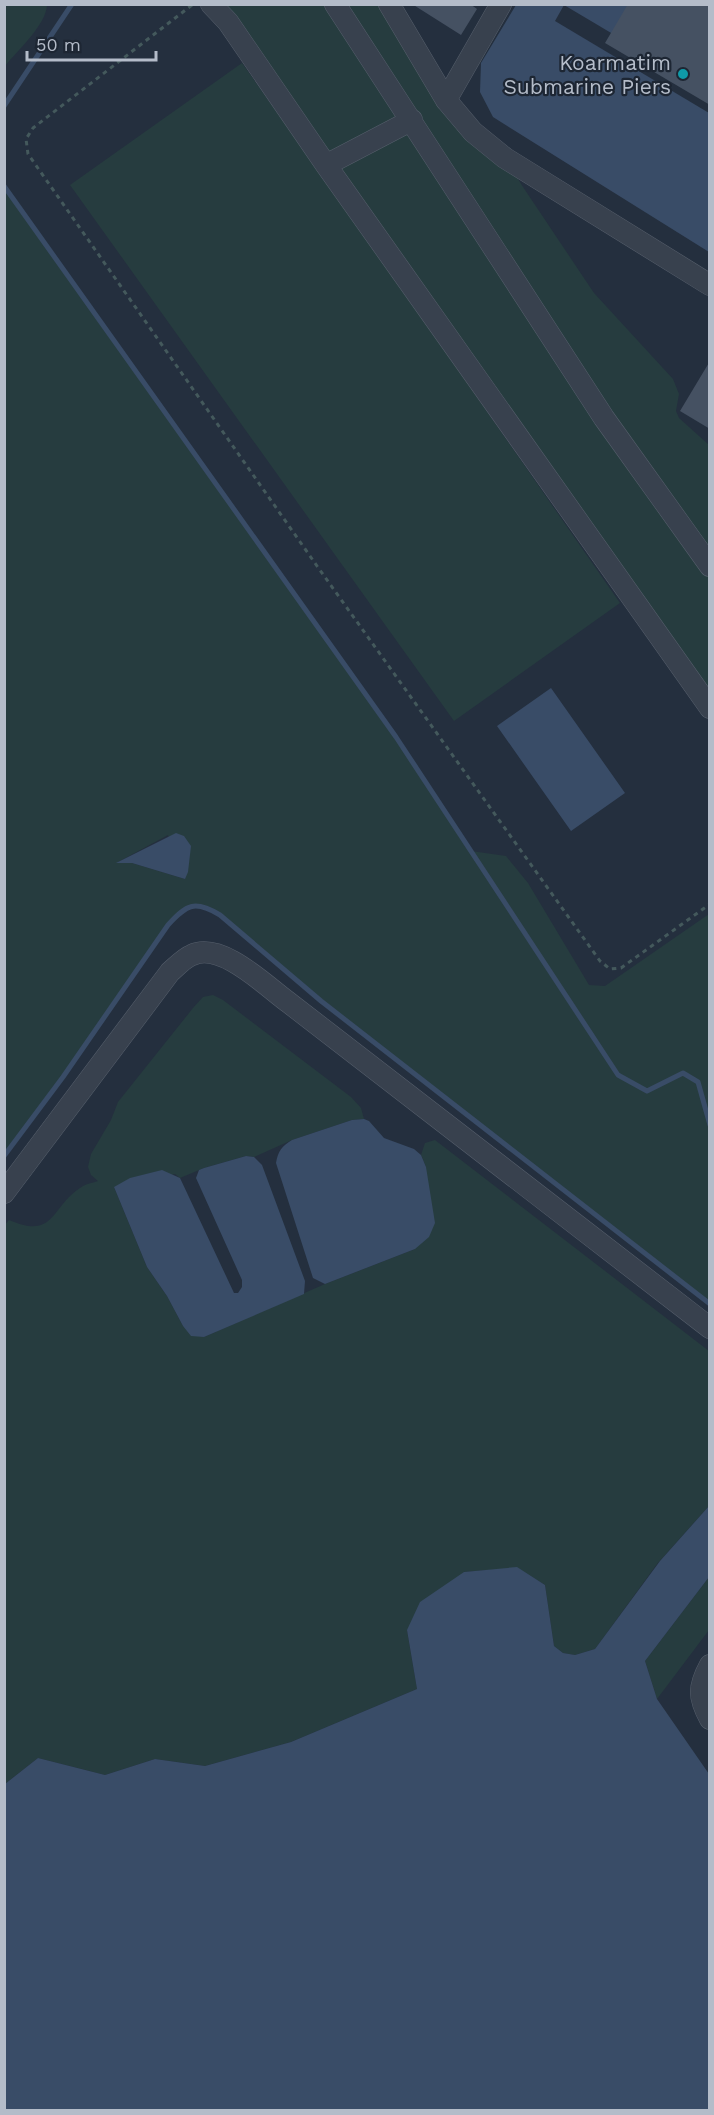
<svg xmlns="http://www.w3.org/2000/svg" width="714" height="2115" font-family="'Work Sans',sans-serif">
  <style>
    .green { fill: #263c3f; fill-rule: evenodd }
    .water { fill: #394c67 }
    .pier { fill: #242f3e }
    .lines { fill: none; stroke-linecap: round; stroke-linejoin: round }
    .stream { stroke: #394c67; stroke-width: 5 }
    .building { fill: #455162 }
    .minor-casing { stroke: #565f6c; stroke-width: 22 }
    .path { stroke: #44595c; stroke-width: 3; stroke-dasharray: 4.5 4.5; stroke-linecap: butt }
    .minor { stroke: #38414e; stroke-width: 21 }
    .culture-dot { fill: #0f9aa8; stroke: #1d2633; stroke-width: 2 }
    .labels { text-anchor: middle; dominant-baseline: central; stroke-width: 4.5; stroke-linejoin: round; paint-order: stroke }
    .poi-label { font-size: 21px; fill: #b4bcc9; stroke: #1d2633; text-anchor: end }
  </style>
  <rect width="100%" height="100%" fill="#242f3e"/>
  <!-- green -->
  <path class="green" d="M 5,4 L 47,5 C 46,25 18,50 5,66 Z
    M 211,5 L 388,5 L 446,100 L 505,158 L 523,187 L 594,293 L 673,379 L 679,394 L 676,411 L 679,418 L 709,445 L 709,708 Z
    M 242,63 L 415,308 L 620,603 L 454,721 L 70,185 Z
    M 5,186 L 396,737 L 471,851 L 506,856 L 528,883 L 589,985 L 605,986 L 709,914 L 709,1304 L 321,1001 L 220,915 C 195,900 187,904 168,925 L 63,1077 L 5,1156 ZM 168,835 L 185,879 L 132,863 L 118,862 Z
    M 213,995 L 223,1000 L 351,1097 L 361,1108 L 364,1119 L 352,1120 L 292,1140 L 254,1157 L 246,1156 L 204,1168 L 180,1178 L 175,1174 L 114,1187 L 147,1267 L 167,1296 L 183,1326 L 204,1337 L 325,1284 L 415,1249 L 426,1167 L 421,1155 L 425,1143 L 435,1140 L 709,1351 L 709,1506 L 657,1564 L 595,1649 L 575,1655 L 563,1653 L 554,1646 L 545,1585 L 517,1568 L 464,1572 L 407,1630 L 417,1689 L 291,1742 L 205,1766 L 155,1759 L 105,1775 L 38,1758 L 5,1784 L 4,1226 L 9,1220 C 55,1240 50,1208 80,1188 C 85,1184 92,1183 98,1181 L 91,1175 L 88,1167 L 91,1154 L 111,1120 L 118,1102 L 193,1008 L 203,997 Z
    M 709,1577 L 709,1630 L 657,1699 L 645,1661 Z"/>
  <!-- water -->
  <path class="water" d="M 516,5 L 709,5 L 709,252 L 493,117 L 480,92 L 481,63 Z
    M 551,688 L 625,793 L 571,831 L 497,726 Z
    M 176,833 L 184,836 L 191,846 L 188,872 L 185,879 L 132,863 L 116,863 Z
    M 364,1119 L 369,1121 L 384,1138 L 414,1149 L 421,1155 L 426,1167 L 435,1223 L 429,1237 L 415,1249 L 325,1284 L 313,1278 L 276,1163 C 278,1151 282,1146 292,1140 L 352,1120 Z
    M 246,1156 L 254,1157 L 262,1165 L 305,1281 L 304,1294 L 204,1337 L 191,1336 L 183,1326 L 167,1296 L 147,1267 L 114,1187 L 130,1178 L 162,1170 L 180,1178 L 234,1293 L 238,1293 L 242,1287 L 242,1280 L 196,1178 L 199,1170 L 204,1168 Z
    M 709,1506 L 709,1577 L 645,1661 L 657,1699 L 709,1774 L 709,2110 L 5,2110 L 5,1784 L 38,1758 L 105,1775 L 155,1759 L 205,1766 L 291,1742 L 417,1689 L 407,1630 L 420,1602 L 464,1572 L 517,1567 L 545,1585 L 554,1646 L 563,1653 L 575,1655 L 595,1649 L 660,1561 Z"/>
  <!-- pier -->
  <path class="pier" d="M 564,5 L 709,91 L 709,113 L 555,21 Z"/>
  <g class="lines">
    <!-- stream -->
    <path class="stream" d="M 4,106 L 72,4
      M 4,186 L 396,737 L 618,1075 L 647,1091 L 683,1073 L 698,1082 L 710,1125
      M 4,1156 L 63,1077 L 168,925 C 187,904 195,900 220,915 L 321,1001 L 710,1304"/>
  </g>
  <!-- building -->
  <path class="building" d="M 412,4 L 470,4 L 477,9 L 461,35 Z
    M 628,4 L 710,4 L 710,105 L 605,43 Z
    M 710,361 L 710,429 L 680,411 Z"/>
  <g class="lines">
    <defs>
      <path id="minor" d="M 211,4 L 228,22 L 326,165 L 710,708
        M 335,4 L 604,418 L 710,566
        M 389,4 L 446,100 L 473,132 L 505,158 L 710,285
        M 446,100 L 501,4
        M 326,165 L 412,120
        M 4,1193 L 170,972 C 176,967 184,958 192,955 C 221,941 266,986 288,1002 L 710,1328
        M 710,1665 C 698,1687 698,1697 710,1719"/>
    </defs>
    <!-- minor casing -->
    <use href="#minor" class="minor-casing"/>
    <!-- path -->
    <path class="path" d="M 192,5 L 33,128 L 26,139 L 28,154 L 317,566 L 600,961 L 610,969 L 621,968 L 710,904"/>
    <!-- minor -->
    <use href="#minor" class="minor"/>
  </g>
  <!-- markers -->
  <circle class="culture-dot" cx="683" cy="74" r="6"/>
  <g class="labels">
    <!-- poi labels -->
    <g class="poi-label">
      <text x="671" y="62">Koarmatim<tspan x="671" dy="24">Submarine Piers</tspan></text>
    </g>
  </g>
  <!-- border -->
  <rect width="714" height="2115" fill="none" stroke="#b4bcc9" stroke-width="12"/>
  <!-- scale -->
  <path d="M27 51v9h129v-9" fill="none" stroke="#b4bcc9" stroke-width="3"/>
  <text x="36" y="51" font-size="18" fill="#b4bcc9" stroke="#1d2633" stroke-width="4.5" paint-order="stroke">50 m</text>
</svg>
